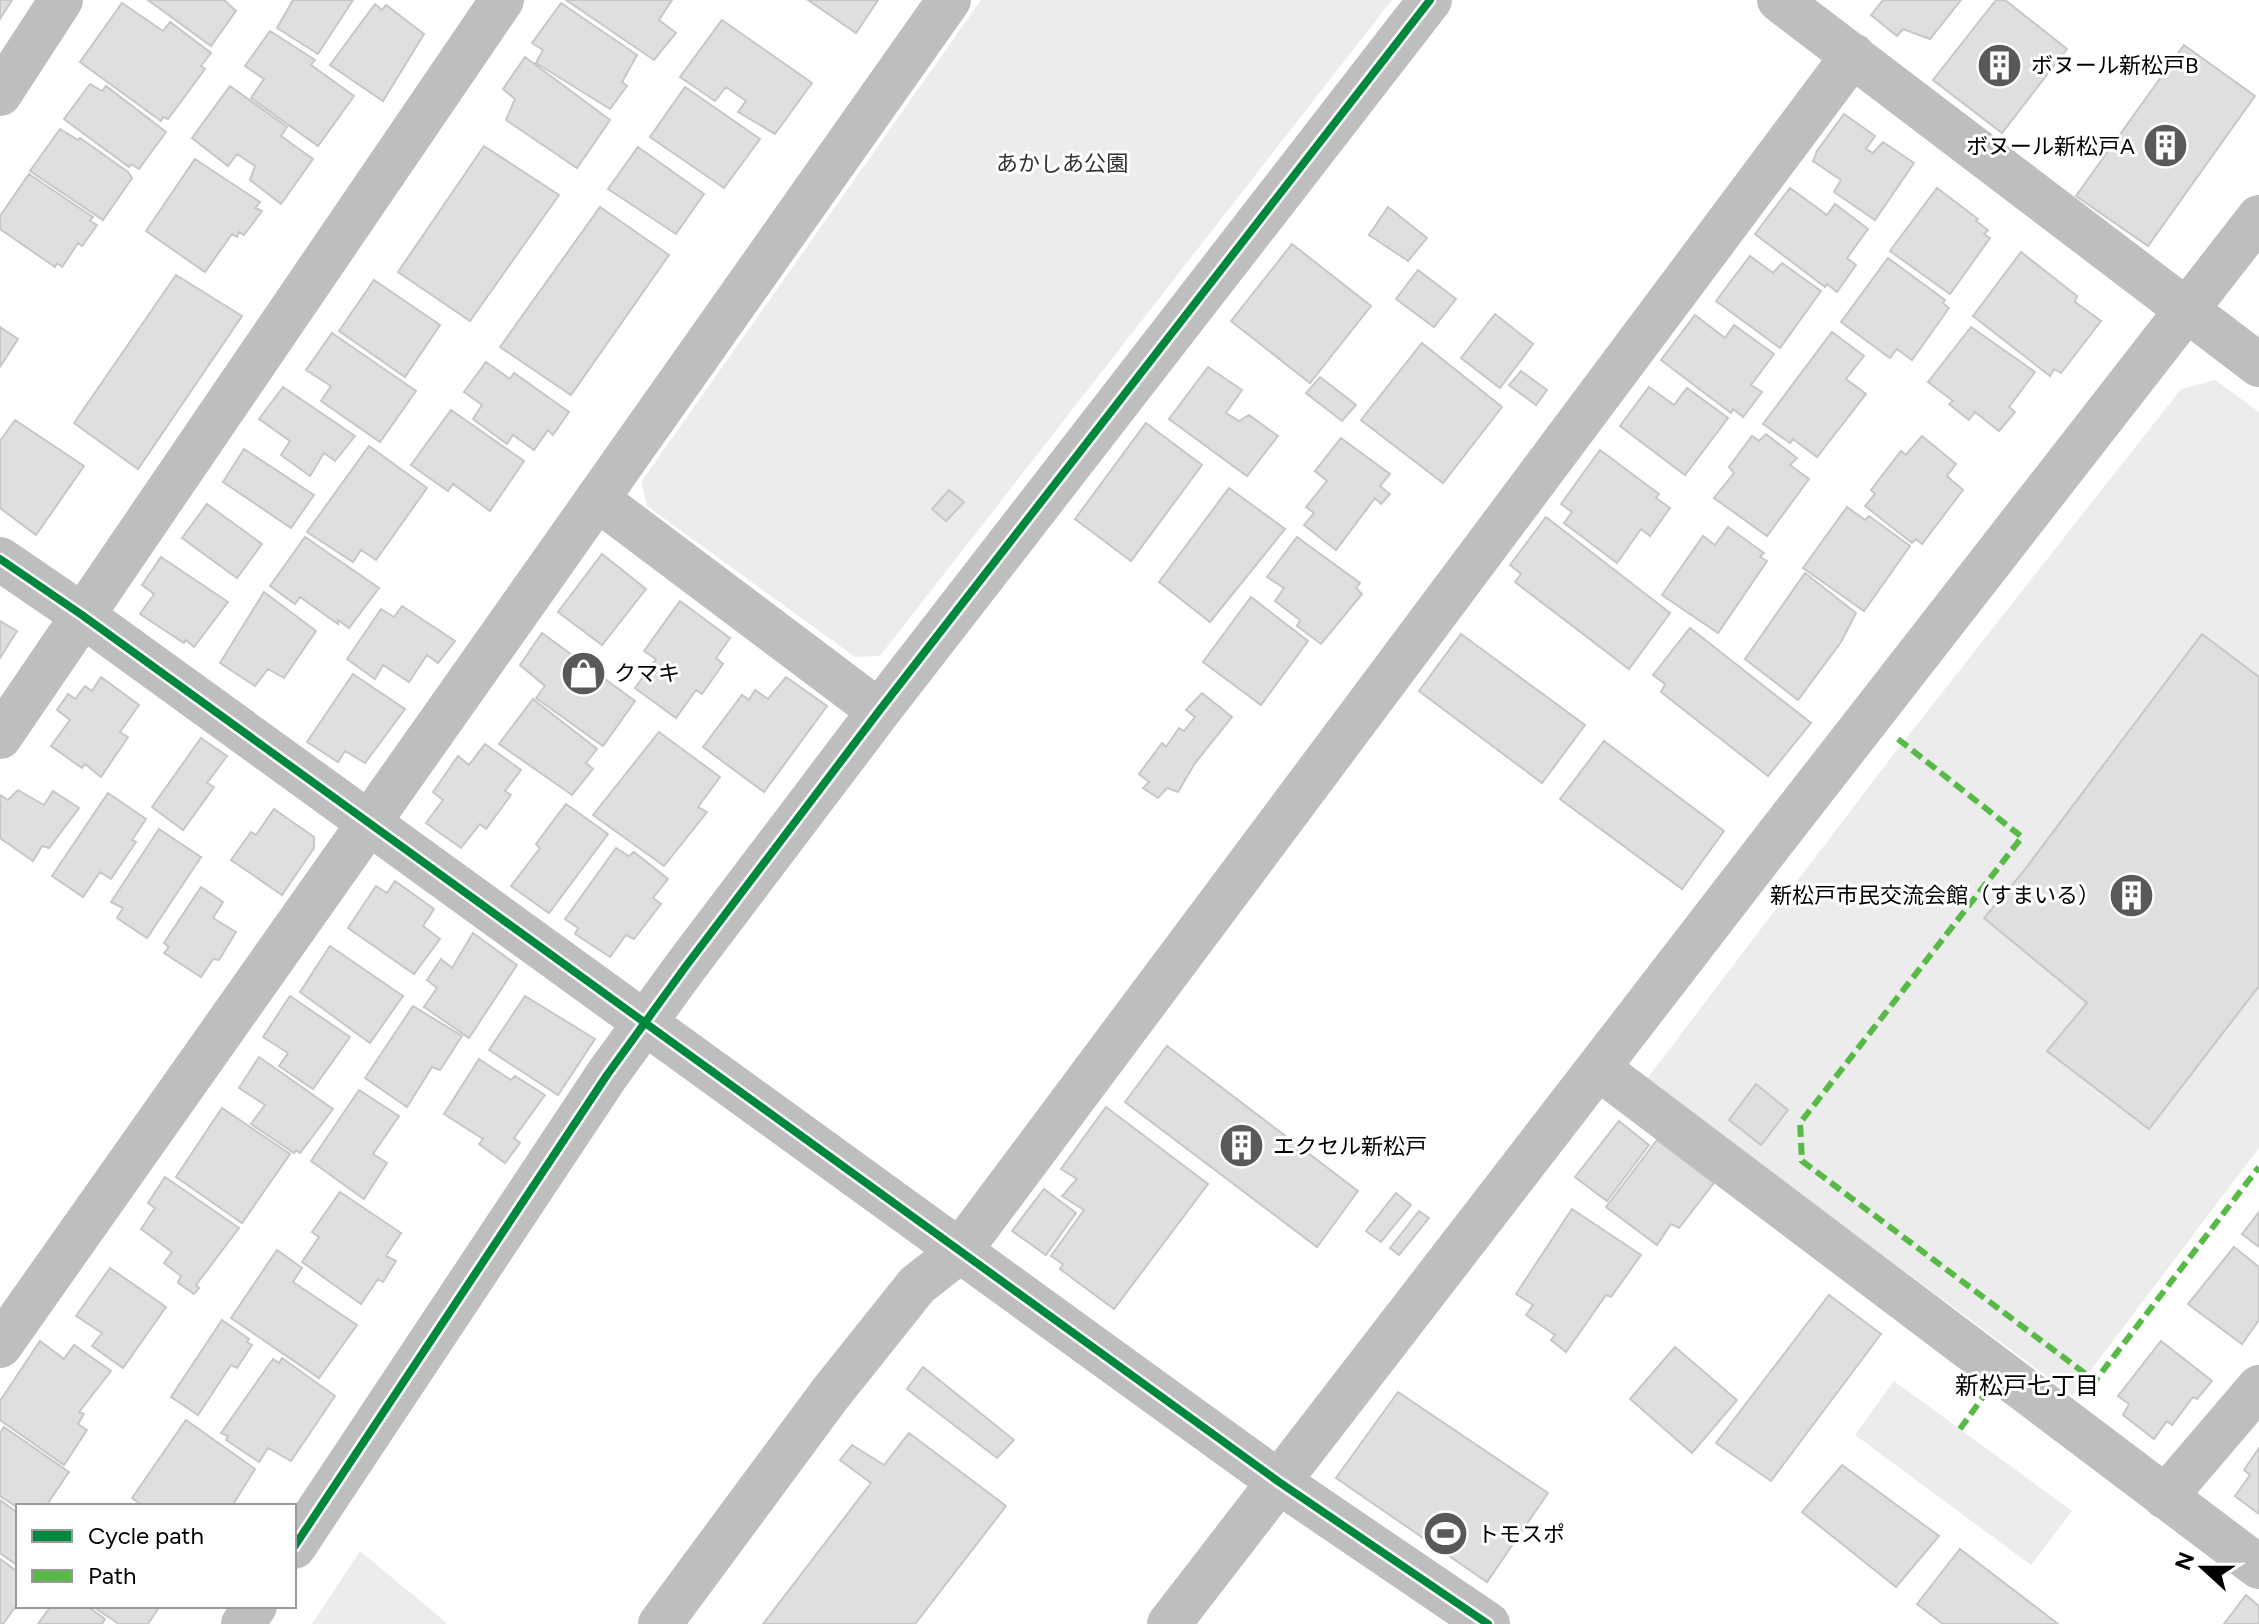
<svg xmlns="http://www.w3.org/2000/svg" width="2259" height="1624" font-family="Figtree,'Noto Sans JP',sans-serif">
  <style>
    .green { fill: #ececec }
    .building { fill: #dfdfdf; stroke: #c7c7c7; stroke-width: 2 }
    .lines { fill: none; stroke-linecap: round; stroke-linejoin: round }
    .minor { stroke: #bebebe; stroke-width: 44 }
    .quiet { stroke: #58b947; stroke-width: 6; stroke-dasharray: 12 6; stroke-linecap: butt }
    .cycleway-casing { stroke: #fff; stroke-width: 13 }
    .cycleway { stroke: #00873e; stroke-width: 8 }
    .labels { text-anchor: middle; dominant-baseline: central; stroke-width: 6; stroke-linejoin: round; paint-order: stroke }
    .poi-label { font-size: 22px; fill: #000; stroke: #fff; text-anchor: start }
    .park-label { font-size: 22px; fill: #333; stroke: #fff }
    .neighbourhood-label { font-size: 24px; fill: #000; stroke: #fff }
  </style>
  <rect width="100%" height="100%" fill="#fff"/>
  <!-- green -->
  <path class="green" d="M 981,0 L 1392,0 L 880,656 L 855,657 L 647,506 L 641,482 Z
    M 2215,380 L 2259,412 L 2259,1148 L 2072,1395 L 1646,1080 L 1893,755 L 2181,389 Z
    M 1894,1381 L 2072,1511 L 2031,1565 L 1855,1435 Z
    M 360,1551 L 448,1624 L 312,1624 Z"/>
  <!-- building -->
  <path class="building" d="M 0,0 L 12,0 L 0,19 Z
    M 148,0 L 224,0 L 236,11 L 211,46 Z
    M 293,0 L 353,0 L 318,54 L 277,28 Z
    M 566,0 L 672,0 L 659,20 L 676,33 L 654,60 Z
    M 808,0 L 878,0 L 856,33 Z
    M 1883,0 L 1961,0 L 1930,39 L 1903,29 L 1897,36 L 1871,15 Z
    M 1996,0 L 2005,0 L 2067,49 L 2002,133 L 1933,80 Z
    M 122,3 L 163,31 L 170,22 L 211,53 L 201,66 L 205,69 L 168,119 L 163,117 L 161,121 L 80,62 Z
    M 561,3 L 637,55 L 622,82 L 627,86 L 610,109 L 536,63 L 543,50 L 532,43 Z
    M 375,4 L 382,10 L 386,5 L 424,34 L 383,101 L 330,65 Z
    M 722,20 L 812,83 L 775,134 L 738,112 L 746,101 L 726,87 L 715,101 L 680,77 Z
    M 270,31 L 315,60 L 311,65 L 354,96 L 318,146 L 251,98 L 264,79 L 245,66 Z
    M 2184,45 L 2255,96 L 2148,246 L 2076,196 Z
    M 525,57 L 610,120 L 577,168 L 506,120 L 515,99 L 503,89 Z
    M 90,84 L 102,91 L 106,86 L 166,132 L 139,169 L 131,164 L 129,167 L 64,119 Z
    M 230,86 L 287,127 L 281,136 L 313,159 L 281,204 L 250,180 L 255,166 L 237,154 L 228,166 L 192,138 Z
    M 685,87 L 760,139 L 724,188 L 650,137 Z
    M 1844,114 L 1875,136 L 1866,149 L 1873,153 L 1883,142 L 1914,163 L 1875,220 L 1834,192 L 1841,180 L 1813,161 L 1817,151 Z
    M 60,129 L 78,140 L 80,138 L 128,172 L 132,178 L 103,220 L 30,171 Z
    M 484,146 L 559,195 L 470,321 L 398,272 Z
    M 638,147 L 704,194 L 676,234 L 608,189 Z
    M 195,159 L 260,202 L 255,208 L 262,211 L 244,235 L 239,232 L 237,237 L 232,234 L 205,272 L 146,231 Z
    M 29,174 L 93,217 L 90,221 L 97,225 L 82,246 L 78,243 L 62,267 L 57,263 L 55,267 L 0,229 L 0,216 Z
    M 1790,188 L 1827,215 L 1835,204 L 1868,229 L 1847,258 L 1856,265 L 1837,292 L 1827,284 L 1825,287 L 1755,234 Z
    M 1937,188 L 1978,219 L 1976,221 L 1988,230 L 1984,234 L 1990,238 L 1950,294 L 1890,251 Z
    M 600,207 L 669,255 L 571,395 L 500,347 Z
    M 1388,207 L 1427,238 L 1408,261 L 1369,235 Z
    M 1292,244 L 1371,306 L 1310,383 L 1231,321 Z
    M 2021,252 L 2077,296 L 2075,302 L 2101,321 L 2061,373 L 2054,369 L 2050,376 L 1973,316 Z
    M 1750,256 L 1773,273 L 1782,263 L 1821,291 L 1780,348 L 1716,301 Z
    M 1888,258 L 1945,300 L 1943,303 L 1949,308 L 1912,360 L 1897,349 L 1890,358 L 1841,322 Z
    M 1418,270 L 1456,299 L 1434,327 L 1396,299 Z
    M 176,275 L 242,316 L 138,469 L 74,423 Z
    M 374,280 L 440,325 L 405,377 L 339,331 Z
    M 1495,314 L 1533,344 L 1500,388 L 1461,358 Z
    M 1695,315 L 1725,338 L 1734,325 L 1774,354 L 1751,385 L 1762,392 L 1743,417 L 1733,409 L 1731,413 L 1661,360 Z
    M 0,327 L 18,339 L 0,367 Z
    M 1971,327 L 2035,372 L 2009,407 L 2015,412 L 1999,431 L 1975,412 L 1969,420 L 1949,404 L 1953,401 L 1928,382 Z
    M 1832,332 L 1864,356 L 1846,379 L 1866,394 L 1817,457 L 1793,439 L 1790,443 L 1763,424 Z
    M 332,333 L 416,391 L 380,442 L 321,401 L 331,386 L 306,370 Z
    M 1422,343 L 1502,407 L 1443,483 L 1361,420 Z
    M 486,362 L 510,379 L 514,373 L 569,412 L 553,435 L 548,430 L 534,450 L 513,435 L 507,444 L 473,419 L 482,405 L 464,392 Z
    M 1208,367 L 1242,390 L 1226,413 L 1239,421 L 1249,415 L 1278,436 L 1247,476 L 1169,419 Z
    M 1521,371 L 1547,390 L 1536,405 L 1509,385 Z
    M 1320,377 L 1356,405 L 1342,421 L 1306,393 Z
    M 283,387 L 355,436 L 335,461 L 324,453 L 310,476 L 281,455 L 290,441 L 259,419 Z
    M 1649,387 L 1674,405 L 1687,388 L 1728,418 L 1685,475 L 1620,426 Z
    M 451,410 L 524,461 L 490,511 L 453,484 L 448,491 L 411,465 Z
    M 15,420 L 84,466 L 36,535 L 0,508 L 0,441 Z
    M 1146,423 L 1202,465 L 1131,561 L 1075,519 Z
    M 1766,434 L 1797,458 L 1790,465 L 1809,479 L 1767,536 L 1714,498 L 1734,473 L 1729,467 L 1752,436 L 1759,441 Z
    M 1922,436 L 1956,464 L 1947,476 L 1963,490 L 1922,544 L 1916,539 L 1912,543 L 1865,506 L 1875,494 L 1871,490 L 1901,451 L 1906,455 Z
    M 1341,438 L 1390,474 L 1380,486 L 1390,494 L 1381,504 L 1375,498 L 1336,550 L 1304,525 L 1314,513 L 1306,507 L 1327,481 L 1315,471 Z
    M 369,446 L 427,488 L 376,560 L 361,550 L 353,562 L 307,532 Z
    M 244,449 L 314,495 L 291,528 L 223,482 Z
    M 1600,450 L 1659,494 L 1656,498 L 1670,508 L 1650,536 L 1641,529 L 1617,563 L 1564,523 L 1572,512 L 1561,504 Z
    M 1229,488 L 1285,529 L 1210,622 L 1159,582 Z
    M 949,490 L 964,502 L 946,521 L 932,509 Z
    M 207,504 L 262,544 L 237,578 L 182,538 Z
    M 1847,507 L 1865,520 L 1869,516 L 1910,546 L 1864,611 L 1803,568 Z
    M 1546,517 L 1670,613 L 1629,669 L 1515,582 L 1521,574 L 1510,565 Z
    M 1728,527 L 1764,553 L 1760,557 L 1767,561 L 1718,633 L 1662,595 L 1703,536 L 1715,545 Z
    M 305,537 L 379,588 L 349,628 L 338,620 L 338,624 L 300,597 L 295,604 L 270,586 Z
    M 1297,537 L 1360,583 L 1356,588 L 1362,594 L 1321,644 L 1297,626 L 1300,620 L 1275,601 L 1284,588 L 1267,577 Z
    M 602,554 L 646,589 L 602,645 L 558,612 Z
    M 161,557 L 228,602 L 194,647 L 186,640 L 184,643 L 140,614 L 154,594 L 142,585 Z
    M 1805,573 L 1856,613 L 1841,642 L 1798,700 L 1745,659 Z
    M 264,592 L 316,631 L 284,678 L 268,669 L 255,686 L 220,663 Z
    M 1251,597 L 1308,641 L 1261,705 L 1203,662 Z
    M 680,601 L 730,638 L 716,658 L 723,664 L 702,694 L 696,690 L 676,718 L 635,688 L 656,659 L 644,651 Z
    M 402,606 L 455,641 L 438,663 L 427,655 L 409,682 L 383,665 L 375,679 L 347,659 L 381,609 L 394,617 Z
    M 0,621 L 17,631 L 0,658 Z
    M 1690,628 L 1811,723 L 1768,776 L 1661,692 L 1665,684 L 1653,675 Z
    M 542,633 L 635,701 L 603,746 L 536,698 L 545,686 L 520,665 Z
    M 1461,634 L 1585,725 L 1542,783 L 1419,691 Z
    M 2202,634 L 2259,677 L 2259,986 L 2149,1129 L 2047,1051 L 2087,1003 L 1984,918 L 2023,872 Z
    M 353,674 L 405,709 L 365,763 L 345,751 L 338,762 L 307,742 Z
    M 101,677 L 139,705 L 120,732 L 128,737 L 101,777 L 85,764 L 82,768 L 51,746 L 70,720 L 57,710 L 68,694 L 75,699 L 85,686 L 92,691 Z
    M 786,677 L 827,706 L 764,792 L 703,747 L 742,695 L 749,700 L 755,690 L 768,699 Z
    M 1202,693 L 1232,717 L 1195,763 L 1178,792 L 1167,788 L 1158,798 L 1143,788 L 1149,782 L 1139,774 L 1162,743 L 1166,747 L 1179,728 L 1184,731 L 1195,717 L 1186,710 Z
    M 533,699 L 597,749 L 586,763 L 593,769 L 572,795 L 499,744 Z
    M 659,732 L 720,777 L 698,807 L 707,812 L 664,866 L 593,815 Z
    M 201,738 L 227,756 L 207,783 L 214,787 L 183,830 L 152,807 Z
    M 1604,741 L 1724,831 L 1682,889 L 1560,799 Z
    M 485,744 L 521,770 L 505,791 L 511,795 L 486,829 L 480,824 L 461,848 L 426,823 L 443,800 L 433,792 L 458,756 L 469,765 Z
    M 18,790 L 44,805 L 53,791 L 79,808 L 49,848 L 42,846 L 33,861 L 0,838 L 0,795 L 8,800 Z
    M 108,793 L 146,819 L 132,840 L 136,842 L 111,879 L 100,872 L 83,897 L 52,876 Z
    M 566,804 L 608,834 L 549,913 L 511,886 L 540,848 L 536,844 Z
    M 274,809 L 314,837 L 314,848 L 282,895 L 231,860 L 251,832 L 256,835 Z
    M 159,829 L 201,857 L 147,938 L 117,918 L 123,908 L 111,902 Z
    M 616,848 L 629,856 L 634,852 L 668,879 L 653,898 L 661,904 L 634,939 L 626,935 L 610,957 L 575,934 L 578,928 L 565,919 Z
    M 395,881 L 434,909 L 423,926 L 440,939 L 414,974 L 348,928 L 376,886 L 387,893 Z
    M 201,887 L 223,902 L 213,918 L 236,932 L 219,960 L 213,959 L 201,977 L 164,953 L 169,947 L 164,943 Z
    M 473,933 L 517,965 L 469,1038 L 424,1007 L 437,988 L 427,980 L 441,959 L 452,968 Z
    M 330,946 L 403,996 L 370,1043 L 300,992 Z
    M 290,996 L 350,1037 L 313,1089 L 279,1066 L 288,1053 L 263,1037 Z
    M 525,996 L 595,1039 L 558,1095 L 489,1050 Z
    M 413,1006 L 462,1036 L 440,1070 L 432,1067 L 407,1107 L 365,1078 Z
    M 1167,1046 L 1358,1191 L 1317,1247 L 1125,1102 Z
    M 259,1057 L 333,1109 L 300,1153 L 296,1150 L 294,1153 L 251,1124 L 265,1105 L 239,1088 Z
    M 479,1059 L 511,1080 L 515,1076 L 545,1095 L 514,1138 L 520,1143 L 505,1163 L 479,1144 L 483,1139 L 444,1114 Z
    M 1756,1084 L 1788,1110 L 1761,1145 L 1729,1120 Z
    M 359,1090 L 399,1116 L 373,1154 L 387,1163 L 364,1199 L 311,1161 Z
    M 1106,1107 L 1208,1184 L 1114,1309 L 1060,1269 L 1063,1264 L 1051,1256 L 1084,1210 L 1062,1196 L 1077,1179 L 1061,1169 Z
    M 222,1108 L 290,1154 L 242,1223 L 176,1177 Z
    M 1619,1121 L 1649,1145 L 1607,1201 L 1575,1177 Z
    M 1657,1140 L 1714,1183 L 1679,1228 L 1671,1224 L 1657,1245 L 1606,1207 Z
    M 165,1177 L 239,1228 L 196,1285 L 199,1288 L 194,1294 L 178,1283 L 181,1276 L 164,1263 L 172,1252 L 141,1229 L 155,1208 L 148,1203 Z
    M 1044,1189 L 1076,1213 L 1046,1255 L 1012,1231 Z
    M 340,1192 L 401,1233 L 386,1256 L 396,1261 L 383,1282 L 378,1279 L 361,1304 L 302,1262 L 319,1237 L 312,1232 Z
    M 1396,1193 L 1411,1205 L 1381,1242 L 1366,1231 Z
    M 1572,1209 L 1641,1255 L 1611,1297 L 1606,1295 L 1566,1352 L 1551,1340 L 1555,1335 L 1526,1315 L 1533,1305 L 1516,1294 Z
    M 1419,1211 L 1429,1218 L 1399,1255 L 1390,1248 Z
    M 2259,1212 L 2259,1247 L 2242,1234 Z
    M 2234,1247 L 2259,1267 L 2259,1320 L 2242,1344 L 2188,1304 Z
    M 277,1250 L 302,1268 L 293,1282 L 357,1325 L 319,1378 L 231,1318 Z
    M 110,1268 L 166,1307 L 123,1368 L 92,1346 L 102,1333 L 76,1316 Z
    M 1829,1295 L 1881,1334 L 1771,1481 L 1716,1443 Z
    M 222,1320 L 249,1339 L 247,1342 L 252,1345 L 237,1368 L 231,1365 L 198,1415 L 171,1397 Z
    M 40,1341 L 64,1359 L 74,1345 L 111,1371 L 79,1412 L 84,1414 L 78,1424 L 87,1430 L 64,1465 L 0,1420 L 0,1401 Z
    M 2161,1341 L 2212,1381 L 2197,1399 L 2193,1397 L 2172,1425 L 2167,1421 L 2154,1439 L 2123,1415 L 2129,1404 L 2118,1396 Z
    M 1675,1347 L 1737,1400 L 1692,1453 L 1630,1399 Z
    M 282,1358 L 335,1396 L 291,1461 L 268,1448 L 259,1462 L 226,1440 L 228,1436 L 221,1433 L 273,1359 L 279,1363 Z
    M 923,1367 L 1014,1440 L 997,1458 L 907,1389 Z
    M 1398,1392 L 1548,1493 L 1487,1582 L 1336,1478 Z
    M 186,1420 L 255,1469 L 232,1506 L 143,1506 L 132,1498 Z
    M 4,1427 L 69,1472 L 46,1506 L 18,1506 L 18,1508 L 0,1496 L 0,1433 Z
    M 909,1433 L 1006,1506 L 915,1624 L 763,1624 L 871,1483 L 840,1460 L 852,1445 L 884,1465 Z
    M 2259,1448 L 2259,1514 L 2235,1496 L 2250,1475 L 2244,1470 Z
    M 1842,1465 L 1939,1536 L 1896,1587 L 1802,1512 Z
    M 0,1500 L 18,1513 L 18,1566 L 0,1553 Z
    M 1960,1549 L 2058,1624 L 1943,1624 L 1917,1604 Z
    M 0,1559 L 18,1572 L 18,1603 L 3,1624 L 0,1624 Z
    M 2246,1595 L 2259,1606 L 2259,1624 L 2224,1624 Z
    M 51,1606 L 87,1606 L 105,1619 L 102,1624 L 38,1624 Z
    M 92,1606 L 160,1606 L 148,1624 L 119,1624 Z"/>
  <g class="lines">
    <!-- minor -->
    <path class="minor" d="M 1779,0 L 2259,365
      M 0,94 L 61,0
      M 597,499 L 879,711
      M 0,559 L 82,615 L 1279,1482 L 1488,1624
      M 0,737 L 502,0
      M 1598,1068 L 2259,1567
      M 0,1346 L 949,0
      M 2165,1497 L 2259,1387
      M 294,1547 L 607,1075 L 686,966 L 879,711 L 1430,0
      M 243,1624 L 255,1606
      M 660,1624 L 830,1394 L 917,1285 L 959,1252 L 1853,55
      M 1169,1624 L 1780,832 L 2259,217"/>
    <!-- quiet -->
    <path class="quiet" d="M 1898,739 L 2022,837 L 1800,1123 L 1802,1161 L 2095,1381 L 2259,1167
      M 1960,1429 L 2001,1372"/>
    <defs>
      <path id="cycleway" d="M 0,559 L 82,615 L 1279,1482 L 1488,1624
        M 294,1547 L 607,1075 L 686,966 L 879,711 L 1430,0"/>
    </defs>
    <!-- cycleway casing -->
    <use href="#cycleway" class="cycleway-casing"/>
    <!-- cycleway -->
    <use href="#cycleway" class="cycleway"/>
  </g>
  <!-- icons -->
  <defs>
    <symbol id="building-disc" viewBox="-11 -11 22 22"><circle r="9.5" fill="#595959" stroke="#fff"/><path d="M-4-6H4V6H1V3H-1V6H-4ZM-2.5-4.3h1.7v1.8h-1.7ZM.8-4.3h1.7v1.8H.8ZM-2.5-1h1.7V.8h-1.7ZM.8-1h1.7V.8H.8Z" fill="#fff"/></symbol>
    <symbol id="shop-disc" viewBox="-11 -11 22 22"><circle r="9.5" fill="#595959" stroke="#fff"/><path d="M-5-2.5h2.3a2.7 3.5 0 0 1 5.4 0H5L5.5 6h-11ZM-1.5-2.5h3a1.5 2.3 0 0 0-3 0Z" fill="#fff"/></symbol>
    <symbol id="stadium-disc" viewBox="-11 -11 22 22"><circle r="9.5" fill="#595959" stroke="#fff"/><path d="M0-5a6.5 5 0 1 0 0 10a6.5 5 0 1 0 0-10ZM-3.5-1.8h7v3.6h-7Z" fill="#fff"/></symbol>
  </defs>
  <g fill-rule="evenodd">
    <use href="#building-disc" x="1974" y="40" width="51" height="51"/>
    <use href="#building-disc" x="2140" y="120" width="51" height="51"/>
    <use href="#shop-disc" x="558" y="648" width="51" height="51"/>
    <use href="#building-disc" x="2106" y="870" width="51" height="51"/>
    <use href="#building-disc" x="1216" y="1120" width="51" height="51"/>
    <use href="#stadium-disc" x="1420" y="1508" width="51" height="51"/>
  </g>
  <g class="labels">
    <!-- poi labels -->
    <g class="poi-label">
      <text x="2031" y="65">ボヌール新松戸B</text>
      <text x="2135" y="146" text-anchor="end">ボヌール新松戸A</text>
      <text x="614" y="673">クマキ</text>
      <text x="2100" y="895" text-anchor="end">新松戸市民交流会館（すまいる）</text>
      <text x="1273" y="1146">エクセル新松戸</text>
      <text x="1477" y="1534">トモスポ</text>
    </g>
    <!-- park labels -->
    <g class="park-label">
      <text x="1062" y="163">あかしあ公園</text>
    </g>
    <!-- neighbourhood labels -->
    <g class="neighbourhood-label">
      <text x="2027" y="1385">新松戸七丁目</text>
    </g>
  </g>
  <!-- legend -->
  <rect x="16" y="1504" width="280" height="104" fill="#ffffff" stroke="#999999" stroke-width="2"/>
  <rect x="32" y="1530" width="40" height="12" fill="#00873e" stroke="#999999" stroke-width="2"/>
  <text x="88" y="1544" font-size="24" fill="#000000">Cycle path</text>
  <rect x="32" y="1570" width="40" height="12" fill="#58b947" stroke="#999999" stroke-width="2"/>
  <text x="88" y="1584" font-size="24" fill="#000000">Path</text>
  <!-- north arrow -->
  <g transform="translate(2203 1568) rotate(291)" stroke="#ffffff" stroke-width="6" paint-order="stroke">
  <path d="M0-6L14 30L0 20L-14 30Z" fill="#000000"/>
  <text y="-12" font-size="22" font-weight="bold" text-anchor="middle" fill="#000000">N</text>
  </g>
</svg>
